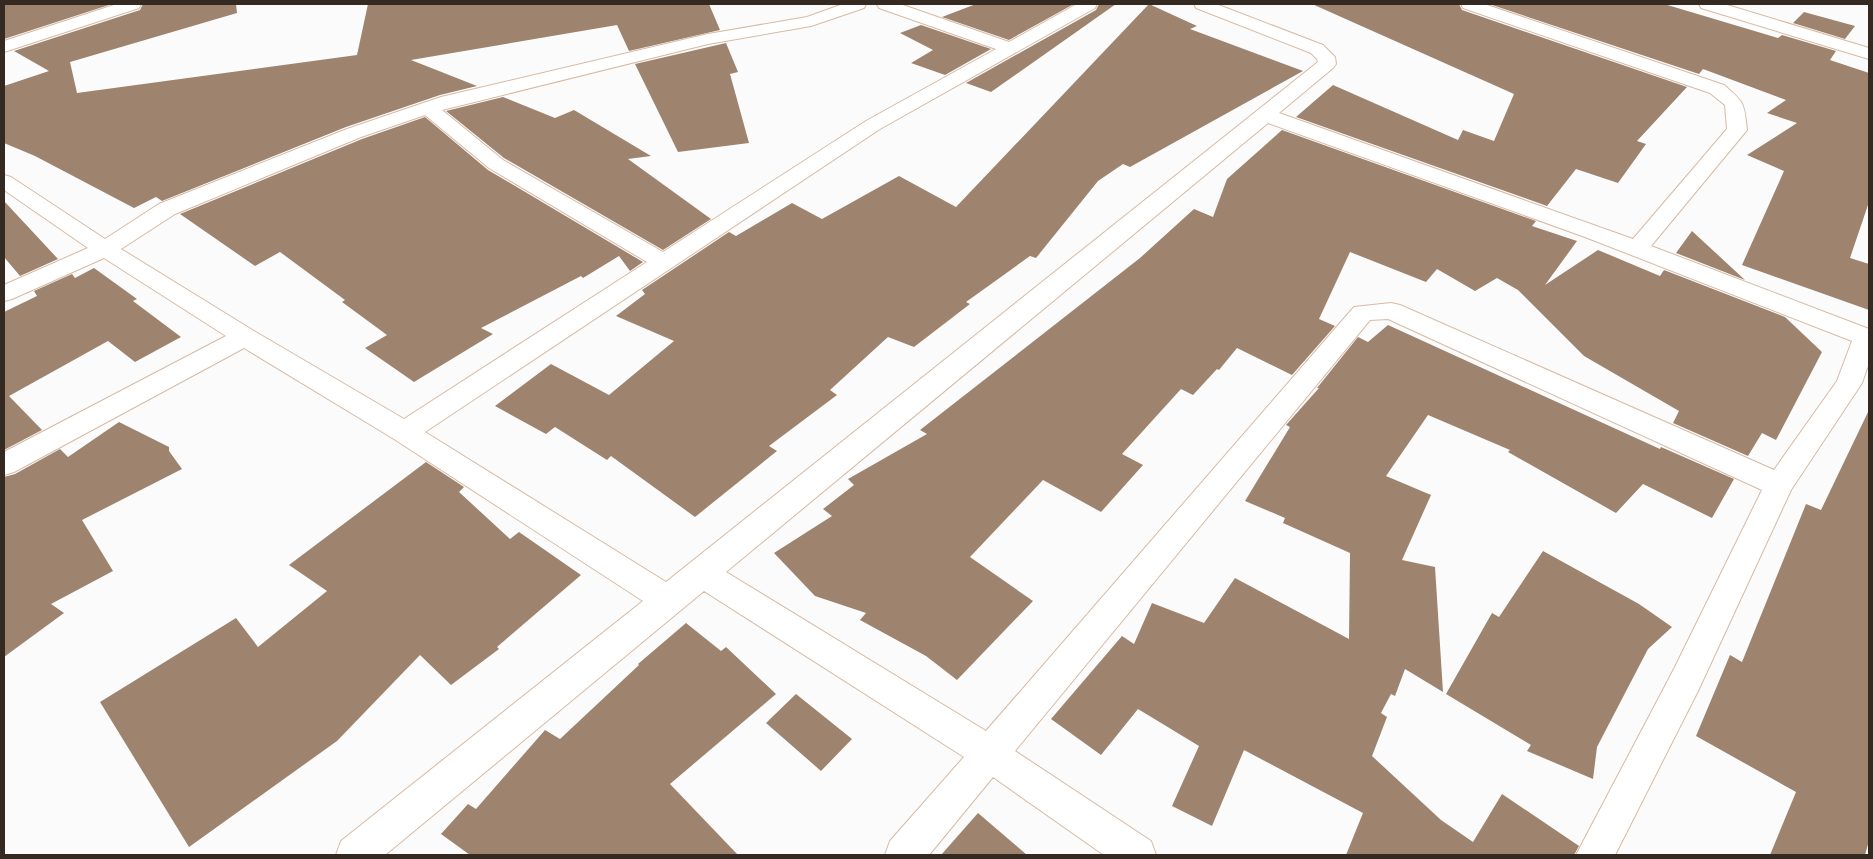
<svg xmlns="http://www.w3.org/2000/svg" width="1873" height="859" font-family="Manrope,sans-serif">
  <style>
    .building { fill: #9e846e }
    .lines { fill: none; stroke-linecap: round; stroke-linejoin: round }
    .minor-casing { stroke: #d7baa3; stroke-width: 2 }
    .minor { fill: #fff; fill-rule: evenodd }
  </style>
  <rect width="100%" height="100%" fill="#fbfbfb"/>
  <!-- building -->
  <path class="building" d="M 4,4 L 112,4 L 4,39 Z
    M 143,4 L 236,4 L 237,13 L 70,62 L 77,93 L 357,55 L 368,4 L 709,4 L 720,30 L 629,51 L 617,25 L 411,60 L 477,86 L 440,95 L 346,127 L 162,201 L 156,197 L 134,208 L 35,156 L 4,143 L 4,86 L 49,71 L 14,51 L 140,10 Z
    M 976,4 L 1074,4 L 1009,40 L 942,17 Z
    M 1099,4 L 1116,4 L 991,92 L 966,83 L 1096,10 Z
    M 1149,4 L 1197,26 L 1190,29 L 1303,71 L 1130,167 L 1123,164 L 1098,181 L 1036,258 L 1030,256 L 966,302 L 970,304 L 914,347 L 888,337 L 830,390 L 837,395 L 769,446 L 777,451 L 695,517 L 611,456 L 607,460 L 555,427 L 546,434 L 495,406 L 551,364 L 609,395 L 674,341 L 616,316 L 645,294 L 642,290 L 729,232 L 736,236 L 792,203 L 822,219 L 899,176 L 956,207 Z
    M 1312,4 L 1459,4 L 1462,10 L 1687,87 L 1637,141 L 1646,144 L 1618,183 L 1576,169 L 1547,206 L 1296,117 L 1333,85 L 1458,140 L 1463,130 L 1494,141 L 1514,94 Z
    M 1489,4 L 1664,4 L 1778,38 L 1782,35 L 1836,51 L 1830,60 L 1869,73 L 1869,202 L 1850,258 L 1869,264 L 1869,310 L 1742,265 L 1784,171 L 1747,155 L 1797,123 L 1767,113 L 1786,100 L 1703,69 L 1699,74 Z
    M 1804,12 L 1855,26 L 1845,39 L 1793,23 Z
    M 921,25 L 991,49 L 945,75 L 911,63 L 933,50 L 900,33 Z
    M 726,43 L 738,72 L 730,74 L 749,143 L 678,152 L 635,64 Z
    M 503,97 L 555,118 L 574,110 L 651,156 L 628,159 L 711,219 L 663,250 L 504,158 L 446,111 Z
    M 425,117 L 488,170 L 643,262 L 630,271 L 619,256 L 583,278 L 581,276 L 481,328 L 493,334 L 414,382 L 365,348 L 387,335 L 342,302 L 345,300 L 280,252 L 255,266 L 180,214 L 362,139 Z
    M 1282,130 L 1536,221 L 1532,226 L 1577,241 L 1545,285 L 1598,250 L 1660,276 L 1664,270 L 1785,317 L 1822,352 L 1776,440 L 1762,433 L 1748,456 L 1673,423 L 1679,411 L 1584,356 L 1518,290 L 1497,278 L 1475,291 L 1437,269 L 1426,282 L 1350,252 L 1319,319 L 1335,326 L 1292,375 L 1237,348 L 1219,370 L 1217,369 L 1193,395 L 1181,389 L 1122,454 L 1143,465 L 1101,512 L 1043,480 L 970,557 L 1033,601 L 957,680 L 926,656 L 860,620 L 866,613 L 815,596 L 774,553 L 832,516 L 823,509 L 854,485 L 848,479 L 927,434 L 920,430 L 1140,258 L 1194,209 L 1213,217 L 1227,179 Z
    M 4,201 L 58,259 L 20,276 L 4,257 Z
    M 1692,231 L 1745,280 L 1676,253 Z
    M 94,268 L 137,299 L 133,301 L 181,337 L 135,362 L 108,341 L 9,396 L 42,430 L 4,450 L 4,312 L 37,296 L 34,291 L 72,274 L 75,278 Z
    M 1388,325 L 1660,449 L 1661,447 L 1734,479 L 1712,518 L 1643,484 L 1616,513 L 1508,452 L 1510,450 L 1428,415 L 1386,476 L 1431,495 L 1402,560 L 1435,567 L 1443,692 L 1405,669 L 1395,696 L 1391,694 L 1381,713 L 1387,717 L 1372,756 L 1441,820 L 1473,842 L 1502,794 L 1579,846 L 1574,855 L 1346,855 L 1363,813 L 1244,750 L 1212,826 L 1172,806 L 1199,746 L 1138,709 L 1101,755 L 1051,719 L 1122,636 L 1134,644 L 1152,603 L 1204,623 L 1235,578 L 1349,639 L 1350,553 L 1283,523 L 1285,518 L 1245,501 L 1290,427 L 1286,425 L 1319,388 L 1317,388 L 1358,337 L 1368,342 Z
    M 1869,410 L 1869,841 L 1865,855 L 1770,855 L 1796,792 L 1696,736 L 1730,655 L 1742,662 L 1806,504 L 1821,510 Z
    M 119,422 L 169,447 L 169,451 L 182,469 L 82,520 L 113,571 L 51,604 L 64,613 L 4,657 L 4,477 L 15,474 L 60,449 L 68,457 Z
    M 426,462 L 464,487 L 459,492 L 510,539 L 519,532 L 581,575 L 497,647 L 499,649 L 451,685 L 420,655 L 337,741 L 189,847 L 100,702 L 236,618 L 258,647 L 327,591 L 289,565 Z
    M 1543,551 L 1639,604 L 1672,627 L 1648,649 L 1597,747 L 1593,779 L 1527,751 L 1531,745 L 1446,694 L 1492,613 L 1499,617 Z
    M 686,623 L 721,651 L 726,647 L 776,694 L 670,784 L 738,855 L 470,855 L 441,834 L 468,804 L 476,809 L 545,730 L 560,739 L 639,665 L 638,664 Z
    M 796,694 L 852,739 L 821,771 L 766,723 Z
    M 978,813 L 1027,855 L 941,855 Z"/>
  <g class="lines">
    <defs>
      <path id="minor" d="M 117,4 L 141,4 L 139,8 L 4,52 L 4,41 Z
        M 843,4 L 866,4 L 864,8 L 811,26 L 708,44 L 442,110 L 503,160 L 663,252 L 866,121 L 996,49 L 879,8 L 877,4 L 900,4 L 1009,42 L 1077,4 L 1097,4 L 1095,8 L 880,129 L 425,432 L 666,582 L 1318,62 L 1317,59 L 1311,53 L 1196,8 L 1194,4 L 1216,4 L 1323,45 L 1335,57 L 1336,64 L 1333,68 L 1279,113 L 1633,239 L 1727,129 L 1725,105 L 1710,93 L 1463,8 L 1461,4 L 1484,4 L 1724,85 C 1745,103 1744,103 1747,130 L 1651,246 L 1869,329 L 1869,363 L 1862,383 L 1791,490 L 1698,691 L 1615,855 L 1576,855 L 1674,669 L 1762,490 L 1388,319 L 1370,320 L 1015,751 L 1151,841 L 1156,855 L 1104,855 L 993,777 L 929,855 L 885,855 L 890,841 L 964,757 L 704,591 L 385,855 L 336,855 L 341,841 L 643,601 L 394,439 L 244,348 L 14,472 L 4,475 L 4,452 L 226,336 L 104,258 L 12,299 L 4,301 L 4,285 L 88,248 L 4,190 L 4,175 L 11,177 L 105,239 L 159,204 L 347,129 L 441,97 L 708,34 L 807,17 ZM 425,115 L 489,168 L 647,262 L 404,419 L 254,331 L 121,249 L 175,214 L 361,137 ZM 1268,123 L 1585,237 L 1852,341 L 1837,381 L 1774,470 L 1400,305 L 1391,303 L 1354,307 L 986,731 L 726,572 Z
        M 1699,4 L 1724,4 L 1869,48 L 1869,59 L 1701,8 Z"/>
    </defs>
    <!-- minor casing -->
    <use href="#minor" class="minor-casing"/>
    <!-- minor -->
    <use href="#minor" class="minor"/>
  </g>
  <!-- border -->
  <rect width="1873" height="859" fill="none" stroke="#352a21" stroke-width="10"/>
</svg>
